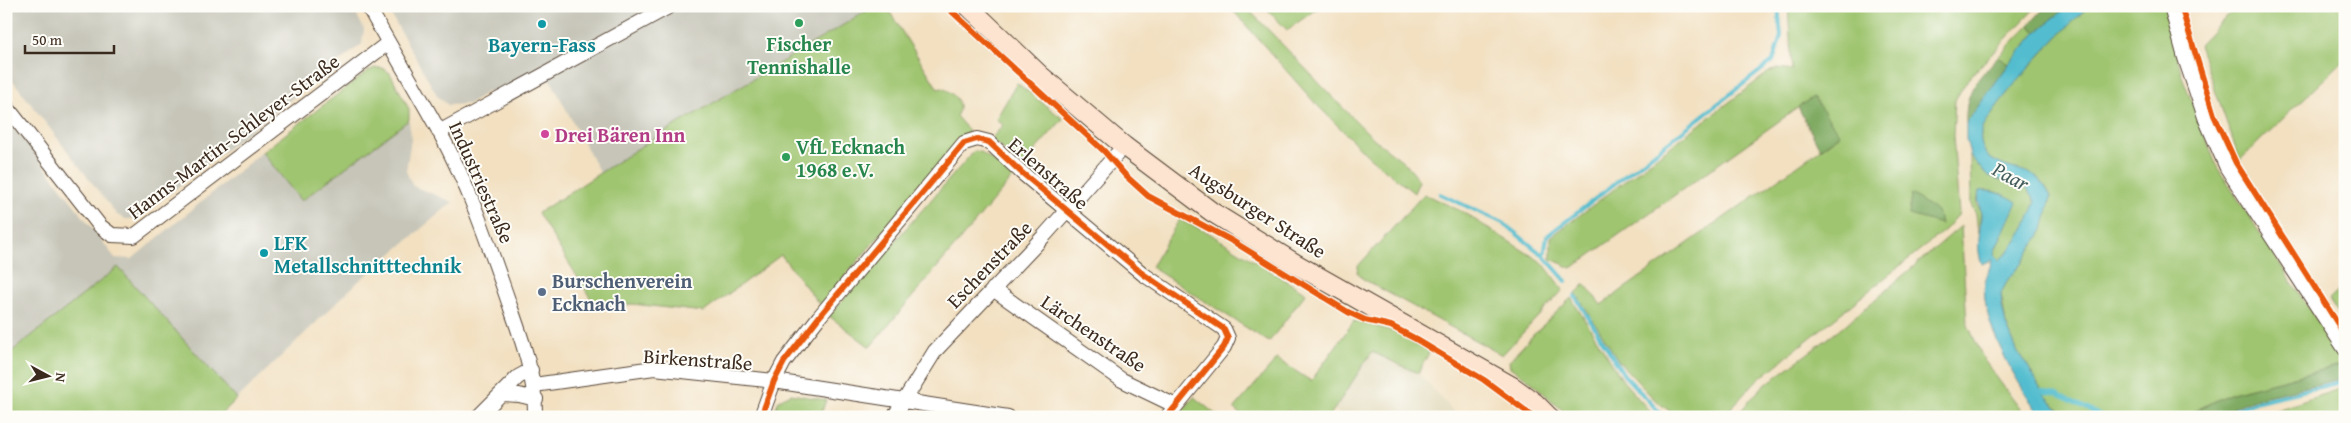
<svg xmlns="http://www.w3.org/2000/svg" width="2351" height="423" font-family="'Gentium Book Plus',serif">
  <style>
    .built { fill: #e0d7b7 }
    .industrial { fill: #c6c5b8 }
    .green { fill: #9fc570; stroke: #6d7847 }
    .forest { fill: #7faa62; stroke: #5d6a40 }
    .water { fill: #53bdcf; stroke: #477476 }
    .lines { fill: none; stroke-linecap: round; stroke-linejoin: round }
    .stream { stroke: #53bdcf; stroke-width: 4 }
    .street-casing { stroke: #564536; stroke-width: 16 }
    .secondary-casing { stroke: #564536; stroke-width: 21 }
    .street { stroke: #fff; stroke-width: 14 }
    .secondary { stroke: #fde4d0; stroke-width: 19 }
    .cycleway-casing { stroke: #fdfcf7; stroke-width: 9 }
    .cycleway { stroke: #e8590c; stroke-width: 6 }
    .leisure-dot { fill: #2e9e5b; stroke: #fdfcf7; stroke-width: 2 }
    .culture-dot { fill: #0f9aa8; stroke: #fdfcf7; stroke-width: 2 }
    .hotel-dot { fill: #d1479c; stroke: #fdfcf7; stroke-width: 2 }
    .service-dot { fill: #5c6f8a; stroke: #fdfcf7; stroke-width: 2 }
    .labels { text-anchor: middle; dominant-baseline: central; stroke-width: 4; stroke-linejoin: round; paint-order: stroke }
    .leisure-label { font-size: 20px; font-weight: bold; fill: #27864d; stroke: #fdfcf7 }
    .culture-label { font-size: 20px; font-weight: bold; fill: #0d838f; stroke: #fdfcf7 }
    .hotel-label { font-size: 20px; font-weight: bold; fill: #b23c85; stroke: #fdfcf7; text-anchor: start }
    .street-label { font-size: 20px; fill: #3b2a1e; stroke: #fdfcf7 }
    .service-label { font-size: 20px; font-weight: bold; fill: #4e5e75; stroke: #fdfcf7; text-anchor: start }
    .water-label { font-size: 21px; font-style: italic; fill: #435d5c; stroke: #fdfcf7 }
  </style>
  <rect width="100%" height="100%" fill="#fdfcf7"/>
  <filter id="ink" filterUnits="userSpaceOnUse"><feTurbulence type="fractalNoise" baseFrequency=".02" numOctaves="2"/><feDisplacementMap in="SourceGraphic" scale="10" xChannelSelector="R" yChannelSelector="G"/><feConvolveMatrix kernelMatrix="1 2 1 2 8 2 1 2 1" color-interpolation-filters="sRGB"/></filter>
  <filter id="wash" filterUnits="userSpaceOnUse"><feTurbulence type="fractalNoise" baseFrequency=".0096" numOctaves="4" result="noise"/><feDisplacementMap in="SourceGraphic" scale="20" xChannelSelector="R" yChannelSelector="G"/><feGaussianBlur stdDeviation="1.12" result="paint"/><feColorMatrix in="noise" values="0 0 0 0 0 0 0 0 0 0 0 0 0 0 0 0 0 1.4 0 .05"/><feComposite in="paint" operator="in"/></filter>
  <g filter="url(#wash)">
    <rect width="100%" height="100%" fill="#f2e0c1"/>
    <!-- built -->
    <path class="built" d="M 1372,352 L 1418,373 L 1459,417 L 1343,417 L 1334,409 Z"/>
    <!-- industrial -->
    <path class="industrial" d="M 6,6 L 352,6 L 364,29 L 362,44 L 142,215 L 134,219 L 126,219 L 117,215 L 6,72 Z
      M 386,6 L 875,6 L 707,106 L 600,173 L 550,79 L 498,109 L 488,91 L 469,104 L 448,105 L 438,97 Z
      M 6,116 L 115,258 L 132,259 L 262,152 L 301,201 L 409,120 L 411,139 L 406,171 L 413,186 L 453,202 L 360,280 L 237,399 L 118,268 L 6,356 Z"/>
    <!-- green -->
    <path class="green" d="M 875,6 L 886,6 L 938,89 L 942,88 C 953,92 965,104 956,116 L 969,131 L 820,305 L 781,255 L 704,312 L 633,304 L 596,307 L 538,213 L 651,140 Z
      M 1229,6 L 1245,6 C 1288,49 1327,93 1370,135 C 1386,151 1410,161 1419,181 L 1414,193 L 1368,156 L 1315,103 Z
      M 1264,6 L 1321,6 L 1287,30 Z
      M 1788,6 L 2037,6 L 1968,79 L 1955,100 L 1953,135 L 1959,214 L 1946,229 L 1755,382 L 1723,417 L 1677,417 L 1654,399 L 1620,363 L 1576,293 L 1585,284 L 1601,305 L 1839,136 L 1813,97 L 1572,268 L 1551,259 L 1551,237 L 1769,72 L 1778,68 L 1792,70 Z
      M 2089,6 L 2165,6 L 2182,76 L 2217,167 L 2345,364 L 2232,393 L 2182,417 L 2088,417 L 2061,411 L 2042,392 L 2028,366 L 2018,353 L 2006,324 L 2001,293 L 2009,278 L 2021,264 L 2043,230 L 2051,196 C 2034,162 2018,177 1993,160 C 1985,156 1979,143 1981,134 C 1984,112 2069,23 2089,6 Z
      M 2237,6 L 2345,6 L 2345,59 L 2240,160 L 2199,45 Z
      M 2029,25 L 2037,32 L 2009,64 L 1998,57 Z
      M 375,68 L 382,68 L 390,73 L 409,109 L 409,120 L 301,201 L 262,152 L 368,71 Z
      M 1017,83 L 1063,119 L 1022,165 L 991,139 L 1003,125 L 996,119 Z
      M 974,151 L 981,152 L 1014,176 L 870,347 L 829,316 Z
      M 1970,155 L 1986,175 L 2027,188 L 2036,202 C 2028,223 2017,246 1999,260 L 1994,255 L 1996,248 L 2016,202 C 2005,194 1993,190 1979,191 L 1977,204 L 1981,212 L 1978,233 L 1976,214 L 1971,205 Z
      M 1424,194 L 1461,211 L 1543,263 L 1563,290 L 1502,355 L 1363,279 L 1357,272 L 1358,266 Z
      M 1179,220 L 1204,230 L 1306,293 L 1269,342 L 1151,267 Z
      M 1961,226 L 1967,323 L 1984,360 L 2026,417 L 1735,417 L 1761,388 L 1838,331 Z
      M 118,267 L 237,399 L 218,417 L 11,417 L 6,412 L 6,356 Z
      M 2345,284 L 2345,324 L 2329,299 Z
      M 1571,298 L 1623,381 L 1655,417 L 1570,417 L 1529,380 L 1510,367 L 1509,361 L 1536,332 Z
      M 1354,321 L 1393,331 L 1430,351 L 1418,373 L 1372,352 L 1329,417 L 1297,417 L 1288,410 L 1282,417 L 1243,417 L 1234,409 L 1277,359 L 1311,381 Z
      M 2345,387 L 2345,417 L 2256,417 Z
      M 791,394 L 826,400 L 820,417 L 772,417 L 779,400 Z
      M 1194,397 L 1219,417 L 1177,417 Z"/>
    <!-- forest -->
    <path class="forest" d="M 2046,6 L 2059,6 L 2063,10 L 2037,32 L 2029,25 Z
      M 1998,57 L 2009,64 L 1966,123 C 1965,89 1977,80 1998,57 Z
      M 1813,97 L 1840,135 L 1820,149 L 1798,107 Z
      M 1911,194 L 1937,211 L 1941,224 L 1909,215 Z
      M 2345,364 L 2345,378 L 2254,399 L 2211,417 L 2182,417 L 2232,393 Z"/>
    <!-- water -->
    <path class="water" d="M 2068,6 L 2089,6 C 2069,23 1984,112 1981,134 C 1979,143 1985,156 1993,160 C 2018,176 2034,162 2051,197 L 2043,230 L 2021,264 L 2009,278 L 2001,293 L 2002,306 L 2006,324 L 2018,353 L 2028,366 L 2042,392 L 2066,417 L 2041,417 C 2019,385 1979,322 1985,282 C 1987,275 1990,267 1992,260 L 1982,264 C 1975,247 1981,231 1981,214 C 1980,204 1977,202 1979,191 C 1993,190 2005,194 2017,202 L 1996,248 L 1994,255 L 1999,260 C 2017,246 2028,223 2036,202 L 2027,188 L 1986,175 L 1970,155 L 1966,139 L 1966,123 L 2009,64 L 2037,32 Z"/>
    <g class="lines">
      <!-- stream -->
      <path class="stream" d="M 1440,194 L 1503,223 L 1544,256 L 1566,281
        M 1544,256 L 1547,236 L 1773,61 L 1781,36 L 1778,6
        M 1575,296 L 1624,375 L 1664,417
        M 2039,391 L 2057,394 L 2104,417
        M 2219,417 L 2254,402 L 2345,381"/>
    </g>
  </g>
  <g filter="url(#ink)">
    <g class="lines">
      <defs>
        <path id="street" d="M 368,6 C 391,48 416,89 439,131 C 469,186 489,245 509,303 C 522,340 536,377 535,417
          M 2171,6 L 2185,58 L 2206,120 L 2227,168 L 2345,349
          M 6,106 L 100,226 L 112,235 L 134,236 L 388,43
          M 439,132 L 670,6
          M 993,289 L 1122,380 L 1176,406
          M 534,385 L 654,368 L 774,381 L 1008,417
          M 502,394 L 519,395 L 536,399
          M 478,417 L 518,377 L 531,370
          M 761,417 L 774,381 L 784,362 L 819,317 L 964,143 L 977,139 L 989,142 L 1021,172 L 1143,274 L 1224,329 L 1228,338 L 1224,347 L 1167,417
          M 894,417 L 935,351 L 1044,236 L 1124,146"/>
        <path id="secondary" d="M 968,6 L 1041,76 L 1124,146 L 1212,212 L 1296,264 L 1513,387 L 1535,403 L 1549,417"/>
      </defs>
      <!-- street casing -->
      <use href="#street" class="street-casing"/>
      <!-- secondary casing -->
      <use href="#secondary" class="secondary-casing"/>
      <!-- street -->
      <use href="#street" class="street"/>
      <!-- secondary -->
      <use href="#secondary" class="secondary"/>
      <defs>
        <path id="cycleway" d="M 946,6 L 1104,151 L 1126,176 L 1148,196 L 1234,242 L 1348,312 L 1365,320 L 1391,326 L 1414,338 L 1484,380 L 1534,417
          M 2181,6 L 2214,115 L 2236,163 L 2345,335
          M 761,417 L 774,381 L 784,362 L 819,317 L 964,143 L 977,139 L 989,142 L 1021,172 L 1143,274 L 1224,329 L 1228,338 L 1224,347 L 1167,417"/>
      </defs>
      <!-- cycleway casing -->
      <use href="#cycleway" class="cycleway-casing"/>
      <!-- cycleway -->
      <use href="#cycleway" class="cycleway"/>
    </g>
  </g>
  <!-- markers -->
  <g class="leisure-dot">
    <circle cx="799" cy="23" r="5"/>
    <circle cx="786" cy="157" r="5"/>
  </g>
  <g class="culture-dot">
    <circle cx="542" cy="24" r="5"/>
    <circle cx="264" cy="253" r="5"/>
  </g>
  <circle class="hotel-dot" cx="545" cy="134" r="5"/>
  <circle class="service-dot" cx="542" cy="292" r="5"/>
  <g class="labels">
    <!-- leisure labels -->
    <g class="leisure-label">
      <text x="799" y="43">Fischer<tspan x="799" dy="23">Tennishalle</tspan></text>
      <text x="796" y="146" text-anchor="start">VfL Ecknach<tspan x="796" dy="23">1968 e.V.</tspan></text>
    </g>
    <!-- culture labels -->
    <g class="culture-label">
      <text x="542" y="44">Bayern-Fass</text>
      <text x="274" y="242" text-anchor="start">LFK<tspan x="274" dy="23">Metallschnitttechnik</tspan></text>
    </g>
    <!-- hotel labels -->
    <g class="hotel-label">
      <text x="555" y="134">Drei Bären Inn</text>
    </g>
    <!-- street labels -->
    <g class="street-label">
      <text transform="translate(233 136) rotate(-37)">Hanns-Martin-Schleyer-Straße</text>
      <text transform="translate(1049 173) rotate(41)">Erlenstraße</text>
      <text transform="translate(482 182) rotate(66)">Industriestraße</text>
      <text transform="translate(1258 210) rotate(33)">Augsburger Straße</text>
      <text transform="translate(989 264) rotate(-46)">Eschenstraße</text>
      <text transform="translate(1094 333) rotate(34)">Lärchenstraße</text>
      <text transform="translate(698 359) rotate(4)">Birkenstraße</text>
    </g>
    <!-- service labels -->
    <g class="service-label">
      <text x="552" y="280">Burschenverein<tspan x="552" dy="23">Ecknach</tspan></text>
    </g>
    <!-- water labels -->
    <g class="water-label">
      <text transform="translate(2011 176) rotate(28)">Paar</text>
    </g>
  </g>
  <!-- margin -->
  <rect width="2351" height="423" fill="none" stroke="#fdfcf7" stroke-width="25"/>
  <!-- north arrow -->
  <g transform="translate(48 376) rotate(97)" stroke="#fdfcf7" stroke-width="4" paint-order="stroke">
  <path d="M0-4L9 19L0 12L-9 19Z" fill="#3b2a1e"/>
  <text y="-8" font-size="14" font-weight="bold" text-anchor="middle" fill="#3b2a1e">N</text>
  </g>
  <!-- scale -->
  <path d="M25 45v8h89v-8" fill="none" stroke="#3b2a1e" stroke-width="2.5"/>
  <text x="32" y="45" font-size="15" fill="#3b2a1e" stroke="#fdfcf7" stroke-width="4" paint-order="stroke">50 m</text>
</svg>
